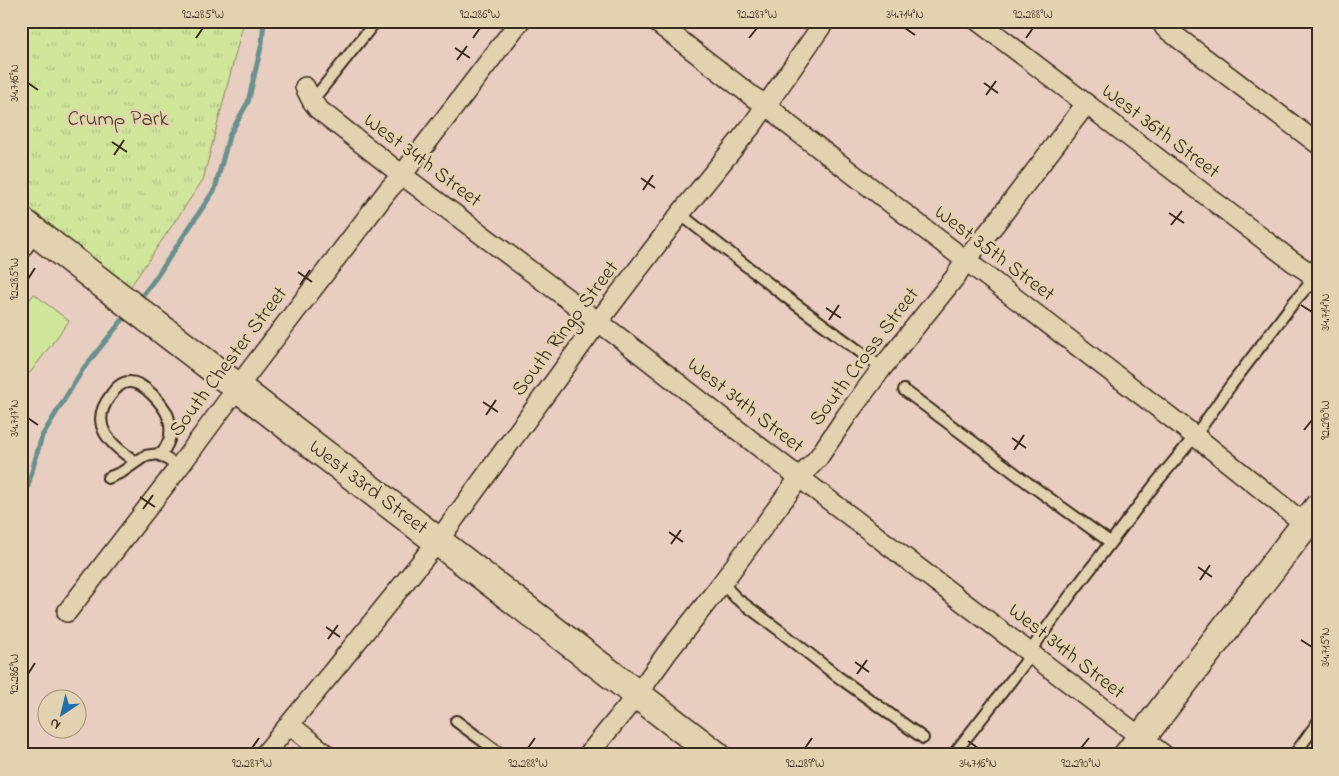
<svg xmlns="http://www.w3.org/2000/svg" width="1339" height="776" font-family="'Indie Flower',sans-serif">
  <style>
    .park { fill: url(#park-tufts); stroke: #86885c }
    .garden { fill: #d0e69b; stroke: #86885c }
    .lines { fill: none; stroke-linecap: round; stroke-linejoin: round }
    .stream { stroke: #66918f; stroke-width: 5 }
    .lane-casing { stroke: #3b2a1e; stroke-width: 14 }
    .street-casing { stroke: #3b2a1e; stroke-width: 22 }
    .secondary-casing { stroke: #3b2a1e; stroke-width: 31 }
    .lane { stroke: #e3d2af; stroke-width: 10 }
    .street { stroke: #e3d2af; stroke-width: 19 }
    .secondary { stroke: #e3d2af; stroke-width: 28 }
    .ticks { fill: none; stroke: #3b2a1e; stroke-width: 2 }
    .labels { text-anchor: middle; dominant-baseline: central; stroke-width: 5; stroke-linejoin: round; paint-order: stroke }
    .park-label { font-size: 21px; fill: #4a3d2a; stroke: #e3d2af }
    .street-label { font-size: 21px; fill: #3b2a1e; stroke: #e3d2af }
    .neatline { fill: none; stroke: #3b2a1e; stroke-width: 2 }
    .ticks-label { font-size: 12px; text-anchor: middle; fill: #3b2a1e }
  </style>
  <defs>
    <pattern id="park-tufts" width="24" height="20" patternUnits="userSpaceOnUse" patternTransform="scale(1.25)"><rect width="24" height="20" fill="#d0e69b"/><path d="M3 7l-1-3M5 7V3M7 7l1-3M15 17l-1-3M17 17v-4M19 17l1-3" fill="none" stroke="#b4c585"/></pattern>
  </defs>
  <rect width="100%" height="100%" fill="#e8cec0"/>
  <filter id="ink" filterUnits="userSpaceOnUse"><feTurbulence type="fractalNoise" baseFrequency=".02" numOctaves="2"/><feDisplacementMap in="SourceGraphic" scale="10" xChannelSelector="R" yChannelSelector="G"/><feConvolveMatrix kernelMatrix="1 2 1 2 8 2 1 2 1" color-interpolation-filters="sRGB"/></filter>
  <g filter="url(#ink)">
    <!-- park -->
    <path class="park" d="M 21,21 L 244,21 L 203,180 L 122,299 L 21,221 Z"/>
    <!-- garden -->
    <path class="garden" d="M 34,294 L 69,321 L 30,373 L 21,366 L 21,310 Z"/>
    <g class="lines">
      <!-- stream -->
      <path class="stream" d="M 138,301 L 155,279 L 215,189 L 229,136 L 248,102 L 262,43 L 264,21
        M 21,510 L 42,436 L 83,369 L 128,313
        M 21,730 L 23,755"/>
      <defs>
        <path id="lane" d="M 312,101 L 376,21
          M 680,214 L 786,297 L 882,368
          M 904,390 L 1028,483 L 1110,542
          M 136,462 C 111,445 87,425 111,395 C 115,389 121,382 129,382 C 143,381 163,404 168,416 C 170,422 171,429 170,435 C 170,442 164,449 161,456
          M 108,478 L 122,472 L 145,456 L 159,454 L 179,467
          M 722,583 L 736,598 L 779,630 L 837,676 L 923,738
          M 456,721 L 502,755
          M 953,755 L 1024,664 L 1036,643 L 1072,593 L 1156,483 L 1195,436 L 1231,385 L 1294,302 L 1315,278
          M 1294,755 L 1318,722"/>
        <path id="street" d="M 655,21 L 753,97 L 767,105 L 789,125 L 1195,436 L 1305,524
          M 978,21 L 1292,261 L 1316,277 L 1318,275
          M 1161,21 L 1165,28 L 1318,144
          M 305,87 L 312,101 L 318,109 L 402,175 L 620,338 L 762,449 L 1164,755
          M 21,249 L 34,231
          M 67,612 L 179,467 L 249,372 L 389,189 L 402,175 L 520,21
          M 290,725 L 327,755
          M 264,755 L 333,671 L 438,541 L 598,322 L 680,214 L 753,124 L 825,21
          M 588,755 L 637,695 L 667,653 L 722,583 L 800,477 L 818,458 L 847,415 L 882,368 L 956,276 L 965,261 L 995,224 L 1086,104"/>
        <path id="secondary" d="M 21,221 L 716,755
          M 1316,277 L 1318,279
          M 1128,755 L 1318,508"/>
      </defs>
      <!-- lane casing -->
      <use href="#lane" class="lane-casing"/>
      <!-- street casing -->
      <use href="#street" class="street-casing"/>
      <!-- secondary casing -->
      <use href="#secondary" class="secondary-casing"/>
      <!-- lane -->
      <use href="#lane" class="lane"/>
      <!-- street -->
      <use href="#street" class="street"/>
      <!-- secondary -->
      <use href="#secondary" class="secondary"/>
    </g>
  </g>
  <!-- ticks -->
  <path class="ticks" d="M 905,28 L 915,35M 196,38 L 203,28M 473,38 L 480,28M 749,38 L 757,28M 1026,38 L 1033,28M 455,48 L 470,58M 457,60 L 467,46M 28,83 L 38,90M 984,83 L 998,93M 986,95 L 996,81M 112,142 L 127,152M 114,155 L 124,140M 641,178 L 655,188M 643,190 L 653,175M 1169,213 L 1184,223M 1171,225 L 1182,211M 298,272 L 312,282M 28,279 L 35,268M 300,285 L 310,270M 1301,305 L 1312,312M 826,308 L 841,318M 829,320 L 839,305M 483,402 L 498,412M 486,415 L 496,400M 28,418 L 38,425M 1304,430 L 1312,420M 1012,438 L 1026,448M 1014,450 L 1024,435M 140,497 L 155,507M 143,509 L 153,495M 669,532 L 683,542M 671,544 L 681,530M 1198,567 L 1212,577M 1200,580 L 1210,565M 326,627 L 340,637M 328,639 L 338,625M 1301,640 L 1312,647M 855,662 L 869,672M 28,674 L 35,663M 857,674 L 867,660M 968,741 L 978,748M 252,748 L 259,738M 528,748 L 535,738M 805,748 L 812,738M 1081,748 L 1089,738"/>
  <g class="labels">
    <!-- park labels -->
    <g class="park-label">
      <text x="118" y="120">Crump Park</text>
    </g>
    <!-- street labels -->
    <g class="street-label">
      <text transform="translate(1160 132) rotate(37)">West 36th Street</text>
      <text transform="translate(422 161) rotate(37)">West 34th Street</text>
      <text transform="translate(994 254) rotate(37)">West 35th Street</text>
      <text transform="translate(566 329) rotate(-53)">South Ringo Street</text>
      <text transform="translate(865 357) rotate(-53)">South Cross Street</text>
      <text transform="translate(229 362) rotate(-53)">South Chester Street</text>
      <text transform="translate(745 406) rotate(38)">West 34th Street</text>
      <text transform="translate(368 488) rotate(37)">West 33rd Street</text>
      <text transform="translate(1066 652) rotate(38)">West 34th Street</text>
    </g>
  </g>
  <!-- margin -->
  <rect width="1339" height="776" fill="none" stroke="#e3d2af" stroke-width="55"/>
  <!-- north arrow -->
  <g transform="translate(62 714) rotate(215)"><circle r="24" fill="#e3d2af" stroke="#a08f75"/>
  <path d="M0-4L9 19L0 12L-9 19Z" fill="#1f6fb2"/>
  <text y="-8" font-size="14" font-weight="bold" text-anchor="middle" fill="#3b2a1e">N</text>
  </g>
  <rect x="28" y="28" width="1284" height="720" class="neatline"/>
  <g class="ticks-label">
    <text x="203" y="18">92.285°W</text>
    <text x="480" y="18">92.286°W</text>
    <text x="757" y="18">92.287°W</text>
    <text x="905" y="18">34.714°N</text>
    <text x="1033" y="18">92.288°W</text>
    <text transform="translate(14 83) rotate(-90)" y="4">34.716°N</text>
    <text transform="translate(14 279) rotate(-90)" y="4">92.285°W</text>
    <text transform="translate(1325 312) rotate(-90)" y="4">34.714°N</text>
    <text transform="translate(14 418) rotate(-90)" y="4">34.717°N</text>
    <text transform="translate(1325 420) rotate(-90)" y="4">92.290°W</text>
    <text transform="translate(1325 647) rotate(-90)" y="4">34.715°N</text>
    <text transform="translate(14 674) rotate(-90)" y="4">92.286°W</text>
    <text x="252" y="767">92.287°W</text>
    <text x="528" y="767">92.288°W</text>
    <text x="805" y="767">92.289°W</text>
    <text x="978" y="767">34.716°N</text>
    <text x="1081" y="767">92.290°W</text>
  </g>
</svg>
